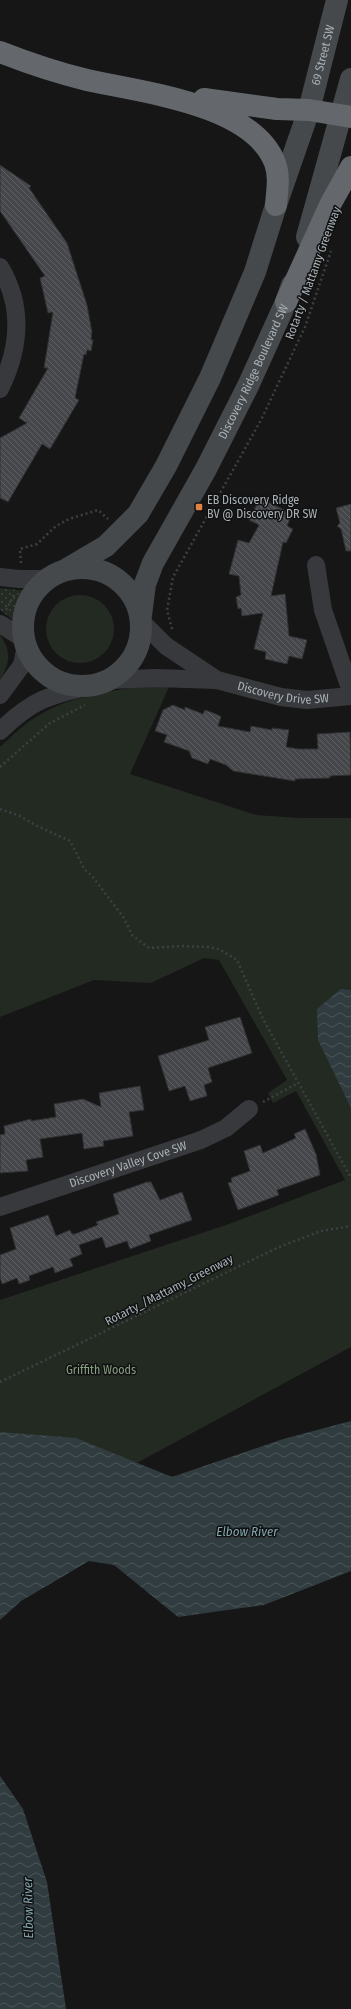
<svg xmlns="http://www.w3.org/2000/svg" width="351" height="2009" font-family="'Fira Sans Condensed',sans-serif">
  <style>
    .grass { fill: url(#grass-dots) }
    .green { fill: #232a22 }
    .water { fill: url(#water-waves) }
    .building { fill: url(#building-back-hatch); stroke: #303133 }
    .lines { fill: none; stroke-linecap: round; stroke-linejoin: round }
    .path { stroke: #3d4043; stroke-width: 2.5; stroke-dasharray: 2 3; stroke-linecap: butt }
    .street { stroke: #37393c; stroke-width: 18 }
    .secondary { stroke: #45494c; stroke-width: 22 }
    .highway { stroke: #64686c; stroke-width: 22 }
    .poi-dot { fill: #e08145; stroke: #111112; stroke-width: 1.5 }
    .labels { text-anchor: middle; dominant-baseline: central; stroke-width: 3; stroke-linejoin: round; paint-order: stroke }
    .street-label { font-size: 12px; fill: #a9b1b6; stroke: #111112 }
    .poi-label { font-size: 12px; fill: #a9b1b6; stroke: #111112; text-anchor: start }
    .park-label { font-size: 12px; fill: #889f82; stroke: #111112 }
    .water-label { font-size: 13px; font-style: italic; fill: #83a6ae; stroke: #111112 }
  </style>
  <defs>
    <pattern id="grass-dots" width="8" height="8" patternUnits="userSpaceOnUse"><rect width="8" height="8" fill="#232a22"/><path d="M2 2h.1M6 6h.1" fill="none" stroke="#404640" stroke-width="1.8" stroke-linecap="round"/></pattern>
    <pattern id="water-waves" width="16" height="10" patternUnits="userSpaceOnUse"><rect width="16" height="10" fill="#303c3f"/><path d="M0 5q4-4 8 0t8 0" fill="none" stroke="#4b5658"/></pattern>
    <pattern id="building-back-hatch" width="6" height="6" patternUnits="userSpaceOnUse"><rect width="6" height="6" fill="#45474a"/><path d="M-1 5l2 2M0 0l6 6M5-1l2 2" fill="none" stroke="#5d5f62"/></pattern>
  </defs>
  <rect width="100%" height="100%" fill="#161617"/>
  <!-- grass -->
  <path class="grass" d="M 0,588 L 27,591 L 15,621 L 0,610 Z"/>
  <!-- green -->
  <path class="green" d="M46 629a34 34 0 1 1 68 0a34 34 0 1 1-68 0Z
    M 0,635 C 12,652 10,663 0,680 Z
    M 148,686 L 169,687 L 130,774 L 256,815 L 300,818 L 351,818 L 351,1347 L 0,1537 L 0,1300 L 226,1225 L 345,1180 L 296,1091 L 273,1103 L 268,1093 L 287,1080 L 219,960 L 204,958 L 151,983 L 94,980 L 0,1017 L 0,747 C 13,735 26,722 41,714 C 72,696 112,690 148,686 Z"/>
  <!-- water -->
  <path class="water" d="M 341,989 L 351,990 L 351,1108 L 318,1040 L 317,1009 Z
    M 351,1421 L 351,1571 L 264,1605 L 178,1617 L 114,1565 L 89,1561 L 21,1601 L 0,1620 L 0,1432 L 76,1438 L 172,1477 L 283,1439 Z
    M 0,1776 L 23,1809 L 47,1882 L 66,2009 L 0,2009 Z"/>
  <!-- building -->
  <path class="building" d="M 0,165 L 31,186 L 29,188 L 67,243 L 87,305 L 92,332 L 91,339 L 93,340 L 91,351 L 87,350 L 86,355 L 84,354 L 75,398 L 79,400 L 50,449 L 42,444 L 8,502 L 0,498 L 0,438 L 27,423 L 19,418 L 48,368 L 44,368 L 53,312 L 48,313 L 40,278 L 45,276 L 0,211 Z
    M 262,499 L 292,514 L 287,526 L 293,529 L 286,543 L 283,542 L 271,596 L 285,594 L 289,636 L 307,640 L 302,659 L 289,656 L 287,664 L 265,659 L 266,652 L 254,649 L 263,613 L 242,616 L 241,608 L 238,609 L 236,597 L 241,595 L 239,576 L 229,574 L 238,540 L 249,543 L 259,525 L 249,520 L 258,502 L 261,503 Z
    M 351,504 L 351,551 L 346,551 L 341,529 L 337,526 L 340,523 L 336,508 Z
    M 173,705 L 185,710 L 185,707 L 203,714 L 205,710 L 216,714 L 221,717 L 218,726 L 250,732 L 251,726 L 272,730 L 272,728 L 289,730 L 286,747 L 299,749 L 318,749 L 317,734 L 350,732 L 351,775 L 330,776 L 330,778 L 295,779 L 295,781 L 233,771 L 226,765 L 210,759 L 208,764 L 192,758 L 189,751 L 164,742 L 167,735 L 155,731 L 163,710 Z
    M 240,1017 L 252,1053 L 208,1068 L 212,1082 L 204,1085 L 207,1096 L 190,1101 L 185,1086 L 169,1091 L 158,1056 L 209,1040 L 205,1027 Z
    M 140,1086 L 144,1110 L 129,1112 L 133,1136 L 103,1141 L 104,1146 L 84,1149 L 82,1133 L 40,1139 L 43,1157 L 26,1160 L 28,1171 L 0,1173 L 0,1135 L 5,1134 L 4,1126 L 31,1119 L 31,1121 L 56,1117 L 54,1104 L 83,1099 L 101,1107 L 99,1093 Z
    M 305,1129 L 316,1154 L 320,1175 L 277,1190 L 279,1195 L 238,1210 L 228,1183 L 232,1182 L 231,1178 L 250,1171 L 244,1151 L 260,1145 L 263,1153 L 296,1138 L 294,1134 Z
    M 147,1182 L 151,1182 L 160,1200 L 182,1192 L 192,1220 L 149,1235 L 151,1241 L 130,1249 L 127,1241 L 106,1248 L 102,1237 L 79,1245 L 82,1254 L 70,1259 L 73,1266 L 55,1273 L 53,1267 L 29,1276 L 30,1280 L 19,1284 L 17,1278 L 2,1284 L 0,1277 L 0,1255 L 16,1249 L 10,1228 L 48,1215 L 56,1236 L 70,1230 L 72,1234 L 75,1234 L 98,1225 L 96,1222 L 119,1214 L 113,1194 Z"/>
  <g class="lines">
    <!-- path -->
    <path class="path" d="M 21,563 L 20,549 L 37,544 L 56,526 L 69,519 L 98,510 L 108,519
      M 6,610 L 14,595
      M 172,629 L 167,610 L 173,577 L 261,420 L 305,327 L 331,251
      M 0,767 L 50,723 L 85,705
      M 0,809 L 20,816 L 35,825 L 70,841 L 85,870 L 92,876 L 124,918 L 132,935 L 149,948 L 182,946 L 207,947 L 219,949 L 237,960 L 263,1019 L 351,1178
      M 263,1102 L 298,1083
      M 0,1382 L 279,1247 L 321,1231 L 351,1226"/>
    <!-- street -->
    <g class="street">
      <path d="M 0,267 C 24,307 20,348 0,389"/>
      <path d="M 316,565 L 323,610 L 351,691"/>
      <path d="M 0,577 L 19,579 L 46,579"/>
      <path d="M 142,622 L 166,646 L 217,680"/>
      <path d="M 0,624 L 24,639"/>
      <path id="s1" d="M 109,680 L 155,678 L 217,680 L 281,697 L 307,700 L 351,696"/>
      <path d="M 0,695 L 22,665 L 26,646"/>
      <path d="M 0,731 C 32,700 47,696 89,686"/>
      <path id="s2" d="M 0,1207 L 201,1140 L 226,1128 L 249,1109"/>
    </g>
    <!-- secondary -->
    <g class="secondary">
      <path d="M 307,237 L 351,79"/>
      <circle cx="82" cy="627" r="59"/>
      <path id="s3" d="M 67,569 L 106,546 L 138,514 L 166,466 L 210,378 L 255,272 L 276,205 L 309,110 L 337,0"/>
      <path id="s4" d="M 141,615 L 145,584 L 153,563 L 206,469 L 248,386 L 286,302 L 292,285"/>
    </g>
    <!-- highway -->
    <path class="highway" d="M 0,52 C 28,63 58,73 87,80 C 141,92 253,104 275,163 C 280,177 277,191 276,205
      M 204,99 L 277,109 L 309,110 L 351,117
      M 286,302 L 331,203 L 351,167"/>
  </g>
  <!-- markers -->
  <rect class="poi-dot" x="195" y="503" width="8" height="8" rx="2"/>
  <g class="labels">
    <!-- street labels -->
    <g class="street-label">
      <text stroke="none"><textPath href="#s3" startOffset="587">69 Street SW</textPath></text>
      <text transform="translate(313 273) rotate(-70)">Rotarty / Mattamy Greenway</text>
      <text stroke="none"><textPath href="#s4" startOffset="270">Discovery Ridge Boulevard SW</textPath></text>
      <text stroke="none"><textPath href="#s1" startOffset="176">Discovery Drive SW</textPath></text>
      <text stroke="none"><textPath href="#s2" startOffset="135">Discovery Valley Cove SW</textPath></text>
      <text transform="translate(169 1290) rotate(-27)">Rotarty_/Mattamy_Greenway</text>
    </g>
    <!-- poi labels -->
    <g class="poi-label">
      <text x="207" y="500">EB Discovery Ridge<tspan x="207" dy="14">BV @ Discovery DR SW</tspan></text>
    </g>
    <!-- park labels -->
    <g class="park-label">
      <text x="101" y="1370">Griffith Woods</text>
    </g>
    <!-- water labels -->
    <g class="water-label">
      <text x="247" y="1531">Elbow River</text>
      <text transform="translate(28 1908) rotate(-91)">Elbow River</text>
    </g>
  </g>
</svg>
